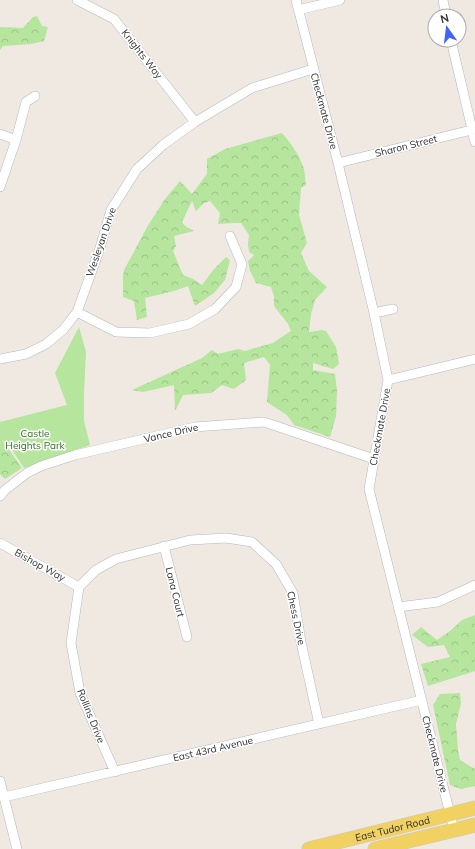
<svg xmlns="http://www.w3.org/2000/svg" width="475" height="849" font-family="Mulish,sans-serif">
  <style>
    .forest { fill: url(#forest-crowns) }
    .park { fill: #b6e59e }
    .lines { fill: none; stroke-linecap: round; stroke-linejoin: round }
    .minor-casing { stroke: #b4b7c1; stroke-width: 10 }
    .primary-casing { stroke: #c9c9c9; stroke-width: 15 }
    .minor { stroke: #fff; stroke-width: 9 }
    .primary { stroke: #f2d163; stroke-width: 14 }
    .labels { text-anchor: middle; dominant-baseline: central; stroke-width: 3; stroke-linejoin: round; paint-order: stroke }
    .street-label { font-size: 10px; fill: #2e2e2e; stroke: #fff }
    .park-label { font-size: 10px; fill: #2c6e1b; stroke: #fff }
  </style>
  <defs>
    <pattern id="forest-crowns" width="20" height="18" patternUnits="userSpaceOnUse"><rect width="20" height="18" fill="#b6e59e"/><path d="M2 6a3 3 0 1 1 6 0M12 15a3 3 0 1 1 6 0" fill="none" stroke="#9dc588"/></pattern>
  </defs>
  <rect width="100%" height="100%" fill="#efe9e1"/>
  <!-- forest -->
  <path class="forest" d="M 37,16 L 42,26 L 48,27 L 44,41 L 31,44 L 3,46 L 0,50 L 0,27 L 23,28 L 33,17 Z
    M 282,133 C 291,143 300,156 304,169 C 305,174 305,180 306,185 L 301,188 L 299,215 L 307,243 L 301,253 L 309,271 L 327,287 L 315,300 L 311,314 L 309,332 L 322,330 L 326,331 L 336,347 L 339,364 L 333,369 L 313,363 L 313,370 L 335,374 L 337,391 L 336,416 L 330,437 L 294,425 L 287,415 L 267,402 L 270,365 L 264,357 L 244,363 L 246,380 L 234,389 L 222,385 L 211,393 L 183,395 L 175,411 L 174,385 L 143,392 L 132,390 L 202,358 L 212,350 L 218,354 L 238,349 L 245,351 L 262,346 L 273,343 L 280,338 L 291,331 L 288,324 L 274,306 L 274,296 L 271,287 L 256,283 L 250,271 L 248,261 L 254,255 L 249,252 L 248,244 L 249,235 L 241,223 L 233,223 L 218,224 L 220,213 L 210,201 L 204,203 L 196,211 L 192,201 L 182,222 L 185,226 L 194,231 L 174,236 L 176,246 L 173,251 L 183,275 L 193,279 L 202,285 L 214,269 L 226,257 L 230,260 L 225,280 L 214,293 L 195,306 L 188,286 L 174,291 L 145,298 L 147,317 L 137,320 L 134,301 L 123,297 L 123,276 L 124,270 L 137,246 L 147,227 L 165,199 L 180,181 L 192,194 L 207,174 L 207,159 L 225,149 Z
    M 0,437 L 22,468 L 5,479 L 0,474 Z
    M 475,615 L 475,671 L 428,686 L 421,664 L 450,657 L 444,645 L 428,647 L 412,635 L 421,627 L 437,640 L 450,631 L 462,620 Z
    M 460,693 L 461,703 L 456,724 L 458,750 L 460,760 L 475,769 L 475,786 L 461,789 L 450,785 L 433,705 L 440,694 Z"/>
  <!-- park -->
  <path class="park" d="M 79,327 L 86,352 L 84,393 L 84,421 L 90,445 L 24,468 L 9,445 L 0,439 L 0,422 L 67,405 L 55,373 Z"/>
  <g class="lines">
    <defs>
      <path id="minor" d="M 77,0 L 114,19 L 195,122
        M 296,0 L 338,163 L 374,313 L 388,380 L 369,489 L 454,830
        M 443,0 L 446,16
        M 298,10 L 340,0
        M 451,40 L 475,142
        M 0,134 L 16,140
        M 338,163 L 475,129
        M 0,187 L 16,140 L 26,102 L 35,96
        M 77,312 L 116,332 L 150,333 L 189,324 L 215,309 L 236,287 L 242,264 L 230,236
        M 374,313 L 393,309
        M 0,359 L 26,354 L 46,344 L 63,330 L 77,312 L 100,248 L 111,210 L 137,169 L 163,145 L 195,122 L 252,88 L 313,69
        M 388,380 L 475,359
        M 0,496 L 5,490 L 27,473 L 41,466 L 75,455 L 195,427 L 264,422 L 374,459
        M 0,543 L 79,587
        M 164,546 L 187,637
        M 398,607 L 438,602 L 475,585
        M 115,772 L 80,693 L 71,643 L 79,587 L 96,570 L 116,559 L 190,540 L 226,538 L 252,542 L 276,564 L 293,593 L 301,642 L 319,724
        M 0,781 L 17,849
        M 4,797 L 422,700"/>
      <g id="primary">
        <path id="s1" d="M 309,849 L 475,808"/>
        <path d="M 375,849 L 475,825"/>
      </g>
    </defs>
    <!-- minor casing -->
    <use href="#minor" class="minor-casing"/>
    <!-- primary casing -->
    <use href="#primary" class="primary-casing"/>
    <!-- minor -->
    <use href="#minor" class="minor"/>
    <!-- primary -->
    <use href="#primary" class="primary"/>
  </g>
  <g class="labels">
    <!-- street labels -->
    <g class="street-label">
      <text transform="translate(142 54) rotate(52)">Knights Way</text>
      <text transform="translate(324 111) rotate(75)">Checkmate Drive</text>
      <text transform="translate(406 146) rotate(-14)">Sharon Street</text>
      <text transform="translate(101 242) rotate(-71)">Wesleyan Drive</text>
      <text transform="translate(380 427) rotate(-80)">Checkmate Drive</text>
      <text transform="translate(171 433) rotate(-13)">Vance Drive</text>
      <text transform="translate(40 565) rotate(29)">Bishop Way</text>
      <text transform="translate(175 592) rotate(76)">Lana Court</text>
      <text transform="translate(296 618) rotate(78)">Chess Drive</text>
      <text transform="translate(91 716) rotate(68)">Rollins Drive</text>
      <text transform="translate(213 749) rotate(-13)">East 43rd Avenue</text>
      <text transform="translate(435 754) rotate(76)">Checkmate Drive</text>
      <text stroke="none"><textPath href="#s1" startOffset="86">East Tudor Road</textPath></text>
    </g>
    <!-- park labels -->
    <g class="park-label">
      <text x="35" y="433">Castle<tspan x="35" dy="12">Heights Park</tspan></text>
    </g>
  </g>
  <!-- north arrow -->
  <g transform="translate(447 28) rotate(346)"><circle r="19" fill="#ffffff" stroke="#ababab"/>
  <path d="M0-3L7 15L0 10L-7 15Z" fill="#4264fb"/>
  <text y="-6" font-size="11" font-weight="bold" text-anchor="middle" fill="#2e2e2e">N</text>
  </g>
</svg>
